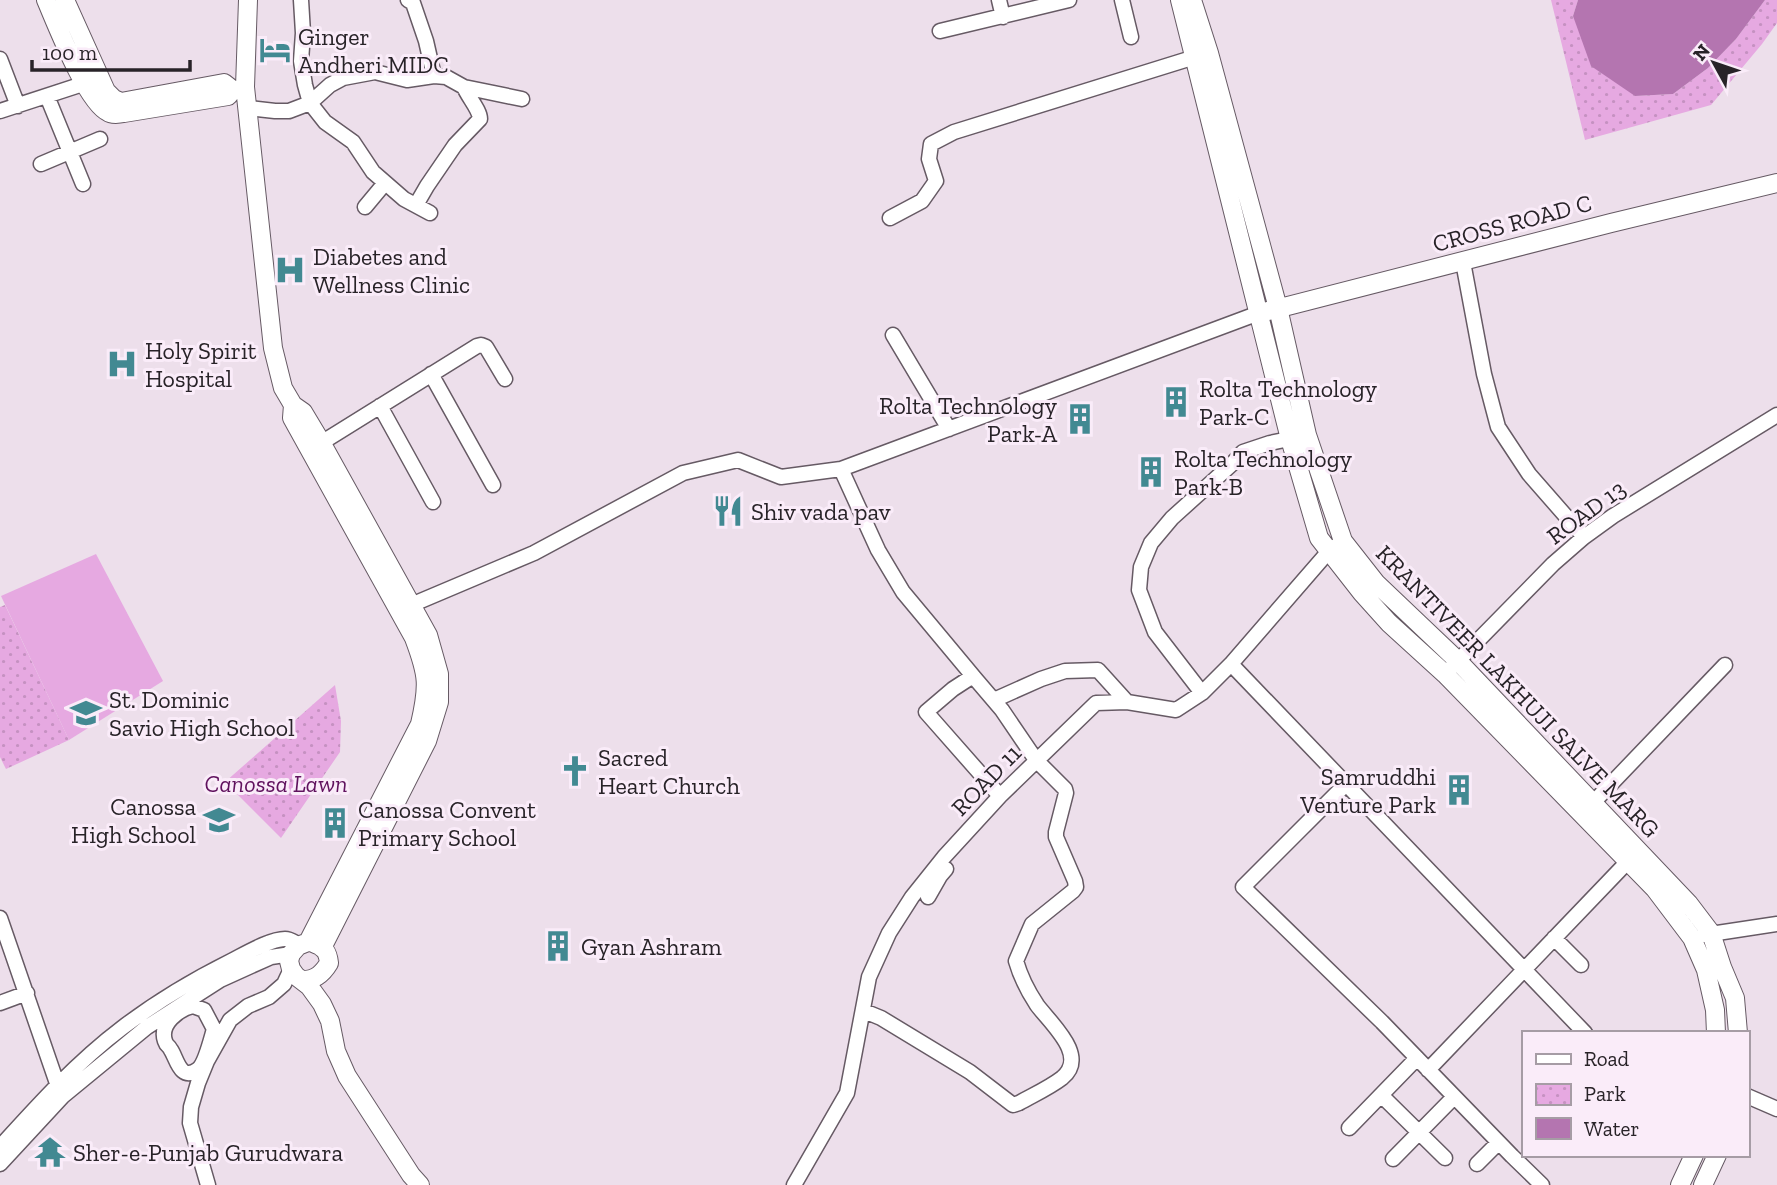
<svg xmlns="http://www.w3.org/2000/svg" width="1777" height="1185" font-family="'Zilla Slab',serif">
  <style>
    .park { fill: url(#park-dots) }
    .pitch { fill: #e6a9e1 }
    .water { fill: #b475b0 }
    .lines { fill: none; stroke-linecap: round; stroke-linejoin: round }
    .minor-casing { stroke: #665a64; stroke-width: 17 }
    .major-casing { stroke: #665a64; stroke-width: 20 }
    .minor { stroke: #fff; stroke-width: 14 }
    .major { stroke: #fff; stroke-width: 18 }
    .labels { text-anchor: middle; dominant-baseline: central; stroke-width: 6; stroke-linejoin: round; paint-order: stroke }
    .poi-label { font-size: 24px; fill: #282328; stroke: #faecf9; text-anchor: start }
    .street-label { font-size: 24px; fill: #282328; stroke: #faecf9 }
    .park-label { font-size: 24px; font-style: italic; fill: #60125e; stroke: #faecf9 }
  </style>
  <defs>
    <pattern id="park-dots" width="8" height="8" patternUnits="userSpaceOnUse" patternTransform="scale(1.75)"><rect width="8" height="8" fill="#e6a9e1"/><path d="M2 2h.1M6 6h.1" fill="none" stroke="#c591c1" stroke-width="1.8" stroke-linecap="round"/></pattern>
  </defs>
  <rect width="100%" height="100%" fill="#eddfeb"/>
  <!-- park -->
  <path class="park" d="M 1551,0 L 1578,0 L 1573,16 L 1635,96 L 1673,94 L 1708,68 L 1736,39 L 1765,0 L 1777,0 L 1777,23 L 1762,44 L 1711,105 L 1585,140 Z
    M 5,605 L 69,740 L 6,769 L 0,757 L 0,607 Z
    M 335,685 L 341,721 L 340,752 L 281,838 L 225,782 Z"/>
  <!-- pitch -->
  <path class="pitch" d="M 96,554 L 163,681 L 69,740 L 1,596 Z"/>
  <!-- water -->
  <path class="water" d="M 1578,0 L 1765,0 L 1736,39 L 1708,68 L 1673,94 L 1635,96 L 1591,66 L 1573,16 Z"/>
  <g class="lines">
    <defs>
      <path id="minor" d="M 301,0 L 303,33 L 301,61 L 305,85 L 310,103 L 325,122 L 353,142 L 373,172 L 404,199 L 430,213
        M 408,0 L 413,3 L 426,41 L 434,76
        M 999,0 L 1003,17
        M 1122,0 L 1131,37
        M 940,31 L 1069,0
        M 0,59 L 18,106
        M 47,96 L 83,184
        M 248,108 L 275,111 L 289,111 L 310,103 L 330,85 L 343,78 L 375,72 L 407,80 L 434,76 L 446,77 L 464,87 L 522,99
        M 0,111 L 92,81
        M 41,164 L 100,139
        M 416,205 L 427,186 L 455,145 L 480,119 C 480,110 468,97 464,87
        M 365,207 L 385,183
        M 890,218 L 922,201 L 936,181 L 929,159 L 931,144 L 954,132 L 1195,57
        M 1463,262 L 1484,374 L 1498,427 L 1529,474 L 1584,537
        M 893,335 L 949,429
        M 431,374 L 493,485
        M 380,406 L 433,502
        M 313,448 L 477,346 L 481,345 L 486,347 L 505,379
        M 841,469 L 878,550 L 903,592 L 973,676 L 953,689 L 926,712 L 1000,796
        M 411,605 L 534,553 L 683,473 L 738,460 L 781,477 L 841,469 L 1259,313
        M 1231,664 L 1585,1033
        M 1451,668 L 1553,564 L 1584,537 L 1613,516 L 1777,415
        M 1202,693 L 1155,632 L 1139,590 L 1141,567 L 1151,543 L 1172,518 L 1233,463 L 1243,452 L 1270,443 L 1299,437
        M 994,700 L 1041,679 L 1065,671 L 1098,670 L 1127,702
        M 1346,784 L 1243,887 L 1382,1022 L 1512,1156 L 1542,1185
        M 1587,809 L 1725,665
        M 928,897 L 940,876 L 946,869
        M 0,918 L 60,1092
        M 1704,935 L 1777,924
        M 1554,938 L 1581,965
        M 0,1003 L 27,993
        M 193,1006 L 204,1010 L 214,1029 C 211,1039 205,1065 197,1070 C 180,1081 177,1059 171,1050 C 168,1044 167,1047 165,1041 C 159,1024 179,1009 193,1006 Z
        M 864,1011 L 881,1018 L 970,1072 L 1013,1105 L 1019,1103 C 1033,1095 1049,1088 1062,1078 C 1089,1056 1051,1024 1037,1005 C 1029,993 1020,975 1016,961 L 1032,924 L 1073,891 L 1076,887 L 1075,881 L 1056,837 L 1056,832 L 1066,793 L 1065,789 L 1036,760 L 1002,710 L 973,676
        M 1428,1070 L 1635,854
        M 1381,1095 L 1445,1158
        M 1747,1096 L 1777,1109
        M 1349,1128 L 1417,1058
        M 0,1147 C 38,1105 77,1062 122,1028 C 156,1002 193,980 231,961 C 245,954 270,939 285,939 C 291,939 295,943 300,945
        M 1393,1159 L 1454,1097
        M 0,1164 L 63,1096 L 147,1027 L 220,980 L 271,957 L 291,954
        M 1477,1164 L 1498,1143
        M 208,1185 L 190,1123 L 191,1107 L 198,1083 L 207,1061 L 230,1020 L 248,1006 L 269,997 L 284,984 L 291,969
        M 794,1185 L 847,1093 L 869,977 L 889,933 L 912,897 L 944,857 L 1000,796 L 1096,703 L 1127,702 L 1176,710 L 1202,693 L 1231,664 L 1329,551 L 1336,546"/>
      <path id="major" d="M 46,0 C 56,23 87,103 108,112 C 112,115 119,114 124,113 L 228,96 L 233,90
        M 65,0 L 106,91 L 114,99 L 121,102 L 224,83 L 233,90
        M 248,0 L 245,87 L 273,348 L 283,388 L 293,405 L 303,412 L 321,442 L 428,635 L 439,674 L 439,702 L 427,741 L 322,948
        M 1180,0 L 1290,439 L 1319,538 L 1362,593 L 1389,623 L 1445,674 L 1655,889 L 1692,938 L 1706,970 L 1715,1010 L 1716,1033
        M 1192,0 L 1209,53 L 1278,308 L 1307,435 L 1343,541 L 1376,583 L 1457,660 L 1689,904 L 1711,933 L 1722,967 L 1735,998 L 1738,1033
        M 1268,311 L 1611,223 L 1777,183
        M 293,405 L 292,418 L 414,638 C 428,675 429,685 420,724 L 308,942
        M 308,942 L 298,946 L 291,954 L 289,961 L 291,969 L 296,976 L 309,986 L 322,1004 L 330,1021 L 336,1051 L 347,1076 L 411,1175 L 420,1185
        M 303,980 C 316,980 323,973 329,963 C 328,953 325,947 315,944
        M 1680,1185 L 1694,1155
        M 1703,1185 L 1717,1155"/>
    </defs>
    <!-- minor casing -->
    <use href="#minor" class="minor-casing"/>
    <!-- major casing -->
    <use href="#major" class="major-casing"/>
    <!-- minor -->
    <use href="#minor" class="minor"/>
    <!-- major -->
    <use href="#major" class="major"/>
  </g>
  <!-- icons -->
  <defs>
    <symbol id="hotel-bare" viewBox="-9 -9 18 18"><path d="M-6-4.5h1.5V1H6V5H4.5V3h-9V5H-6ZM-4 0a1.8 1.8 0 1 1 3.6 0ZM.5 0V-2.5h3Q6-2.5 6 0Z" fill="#428992" stroke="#faecf9" stroke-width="2.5" paint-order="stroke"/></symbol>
    <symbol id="hospital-bare" viewBox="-9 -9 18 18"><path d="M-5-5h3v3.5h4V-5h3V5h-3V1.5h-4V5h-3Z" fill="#428992" stroke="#faecf9" stroke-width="2.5" paint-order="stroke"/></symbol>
    <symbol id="building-bare" viewBox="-9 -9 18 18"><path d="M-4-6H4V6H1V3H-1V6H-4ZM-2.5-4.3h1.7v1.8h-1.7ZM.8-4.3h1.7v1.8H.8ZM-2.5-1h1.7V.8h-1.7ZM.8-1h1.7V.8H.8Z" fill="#428992" stroke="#faecf9" stroke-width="2.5" paint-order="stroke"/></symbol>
    <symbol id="restaurant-bare" viewBox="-9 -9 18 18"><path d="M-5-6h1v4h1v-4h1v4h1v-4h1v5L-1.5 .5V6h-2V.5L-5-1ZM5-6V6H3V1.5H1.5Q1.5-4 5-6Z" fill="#428992" stroke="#faecf9" stroke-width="2.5" paint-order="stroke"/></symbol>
    <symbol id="school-bare" viewBox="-9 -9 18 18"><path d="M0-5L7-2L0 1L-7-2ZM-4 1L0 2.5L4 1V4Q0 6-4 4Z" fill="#428992" stroke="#faecf9" stroke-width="2.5" paint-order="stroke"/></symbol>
    <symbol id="church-bare" viewBox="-9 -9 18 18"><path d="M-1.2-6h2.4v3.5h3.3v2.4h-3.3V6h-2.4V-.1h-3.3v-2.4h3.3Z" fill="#428992" stroke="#faecf9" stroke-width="2.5" paint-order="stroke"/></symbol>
    <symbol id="temple-bare" viewBox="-9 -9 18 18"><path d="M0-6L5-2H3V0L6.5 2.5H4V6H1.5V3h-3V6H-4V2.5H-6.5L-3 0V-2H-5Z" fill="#428992" stroke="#faecf9" stroke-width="2.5" paint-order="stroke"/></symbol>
  </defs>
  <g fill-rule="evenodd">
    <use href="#hotel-bare" x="253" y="28" width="44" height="44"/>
    <use href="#hospital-bare" x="268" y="248" width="44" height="44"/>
    <use href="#hospital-bare" x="100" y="342" width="44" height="44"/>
    <use href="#building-bare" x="1154" y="380" width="44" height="44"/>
    <use href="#building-bare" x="1058" y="397" width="44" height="44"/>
    <use href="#building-bare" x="1129" y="450" width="44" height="44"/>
    <use href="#restaurant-bare" x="706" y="489" width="44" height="44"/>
    <use href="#school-bare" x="64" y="691" width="44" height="44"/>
    <use href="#church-bare" x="553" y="749" width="44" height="44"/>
    <use href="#building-bare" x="1437" y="768" width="44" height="44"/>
    <use href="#school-bare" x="197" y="798" width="44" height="44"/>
    <use href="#building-bare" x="313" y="801" width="44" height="44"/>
    <use href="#building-bare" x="536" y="924" width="44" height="44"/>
    <use href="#temple-bare" x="28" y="1130" width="44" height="44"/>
  </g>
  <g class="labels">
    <!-- poi labels -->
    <g class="poi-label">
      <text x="298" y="36">Ginger<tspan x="298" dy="28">Andheri MIDC</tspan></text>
      <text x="313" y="256">Diabetes and<tspan x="313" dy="28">Wellness Clinic</tspan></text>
      <text x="145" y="350">Holy Spirit<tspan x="145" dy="28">Hospital</tspan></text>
      <text x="1199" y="388">Rolta Technology<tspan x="1199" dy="28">Park-C</tspan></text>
      <text x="1057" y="405" text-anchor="end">Rolta Technology<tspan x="1057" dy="28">Park-A</tspan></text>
      <text x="1174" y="458">Rolta Technology<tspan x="1174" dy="28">Park-B</tspan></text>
      <text x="751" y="511">Shiv vada pav</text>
      <text x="109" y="699">St. Dominic<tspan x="109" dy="28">Savio High School</tspan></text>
      <text x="598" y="757">Sacred<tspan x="598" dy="28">Heart Church</tspan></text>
      <text x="1436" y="776" text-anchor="end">Samruddhi<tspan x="1436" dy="28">Venture Park</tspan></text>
      <text x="196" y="806" text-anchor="end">Canossa<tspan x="196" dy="28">High School</tspan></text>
      <text x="358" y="809">Canossa Convent<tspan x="358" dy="28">Primary School</tspan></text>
      <text x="581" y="946">Gyan Ashram</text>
      <text x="73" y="1152">Sher-e-Punjab Gurudwara</text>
    </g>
    <!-- street labels -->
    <g class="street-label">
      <text transform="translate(1512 223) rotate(-15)">CROSS ROAD C</text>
      <text transform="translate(1586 512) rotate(-36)">ROAD 13</text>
      <text transform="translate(1518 691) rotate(46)">KRANTIVEER LAKHUJI SALVE MARG</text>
      <text transform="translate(986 780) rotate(-46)">ROAD 11</text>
    </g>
    <!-- park labels -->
    <g class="park-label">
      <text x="276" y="783">Canossa Lawn</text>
    </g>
  </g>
  <!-- legend -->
  <rect x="1522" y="1031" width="228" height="126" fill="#faecf9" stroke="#a69ca5" stroke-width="2"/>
  <rect x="1536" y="1054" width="35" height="10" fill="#ffffff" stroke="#a69ca5" stroke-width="2"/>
  <text x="1584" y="1066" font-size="21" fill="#282328">Road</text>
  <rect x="1536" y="1084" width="35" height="21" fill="url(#park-dots)" stroke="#a69ca5" stroke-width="2"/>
  <text x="1584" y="1101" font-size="21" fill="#282328">Park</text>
  <rect x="1536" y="1118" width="35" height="21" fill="#b475b0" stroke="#a69ca5" stroke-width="2"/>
  <text x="1584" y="1136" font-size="21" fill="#282328">Water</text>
  <!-- north arrow -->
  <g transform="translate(1714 63) rotate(310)" stroke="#faecf9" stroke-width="5" paint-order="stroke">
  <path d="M0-5L12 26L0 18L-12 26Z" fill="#282328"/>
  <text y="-10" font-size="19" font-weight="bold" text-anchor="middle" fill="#282328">N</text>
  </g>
  <!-- scale -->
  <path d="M32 60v10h158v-10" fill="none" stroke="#282328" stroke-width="3.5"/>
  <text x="42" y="60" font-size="21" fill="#282328" stroke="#faecf9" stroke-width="5" paint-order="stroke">100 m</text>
</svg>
